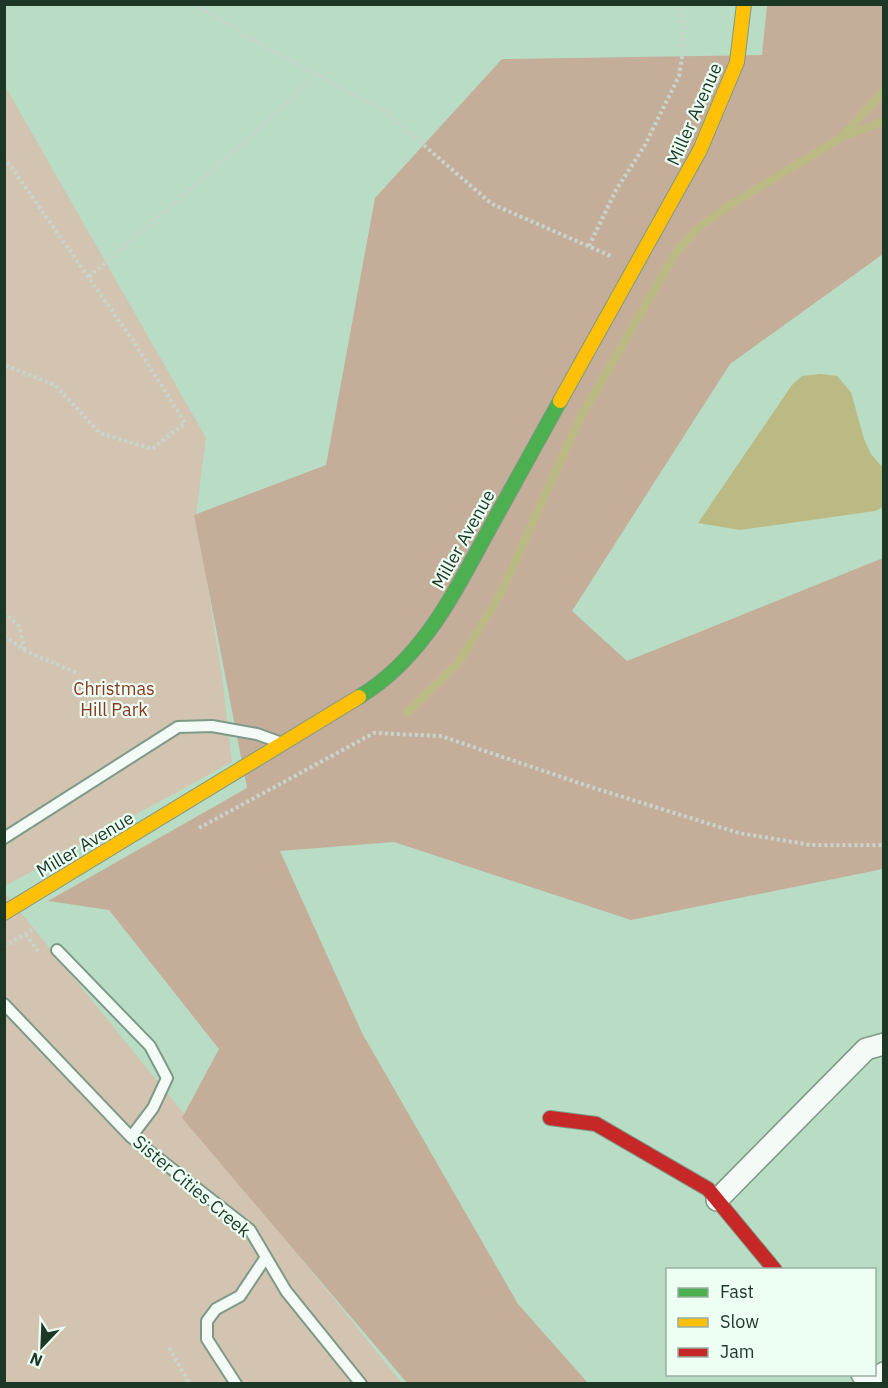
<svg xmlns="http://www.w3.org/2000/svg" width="888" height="1388" font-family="'IBM Plex Sans',sans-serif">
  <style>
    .green { fill: #d2c4b1 }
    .forest { fill: #c4ae9a }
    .water { fill: #bcba84 }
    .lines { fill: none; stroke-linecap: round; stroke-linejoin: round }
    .stream { stroke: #bcba84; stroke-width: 8 }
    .lane-casing { stroke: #7e9988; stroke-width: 14 }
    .street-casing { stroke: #7e9988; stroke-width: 24 }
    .fast-casing { stroke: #7e9988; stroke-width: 16 }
    .slow-casing { stroke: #7e9988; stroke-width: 16 }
    .jam-casing { stroke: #7e9988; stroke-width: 16 }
    .path { stroke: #c9d4cc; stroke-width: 4; stroke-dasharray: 3 3; stroke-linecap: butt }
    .lane { stroke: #f4faf6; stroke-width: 10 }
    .street { stroke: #f4faf6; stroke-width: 21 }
    .fast { stroke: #4caf50; stroke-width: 14 }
    .slow { stroke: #ffc107; stroke-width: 14 }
    .jam { stroke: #c62828; stroke-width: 14 }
    .labels { text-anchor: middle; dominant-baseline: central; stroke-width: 4.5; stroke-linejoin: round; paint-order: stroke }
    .street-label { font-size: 18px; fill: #1d3727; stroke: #ecfff2 }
    .park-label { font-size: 18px; fill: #8a3723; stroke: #ecfff2 }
  </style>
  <rect width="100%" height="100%" fill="#b9dcc4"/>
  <!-- green -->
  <path class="green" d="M 4,84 L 206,438 L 196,515 L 222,676 L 232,762 L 5,886 Z
    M 5,893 L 402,1383 L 5,1383 Z"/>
  <!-- forest -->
  <path class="forest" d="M 767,5 L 883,5 L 883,254 L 730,364 L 572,611 L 627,661 L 883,558 L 883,869 L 631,920 L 394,842 L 280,851 L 362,1033 L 518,1304 L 588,1383 L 407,1383 L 182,1118 L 219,1049 L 109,910 L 48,901 L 247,788 L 194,515 L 326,465 L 375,198 L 502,59 L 762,55 Z"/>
  <!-- water -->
  <path class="water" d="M 821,374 L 837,376 L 851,392 L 864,439 L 871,454 L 883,468 L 883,507 L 875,511 L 740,530 L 698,523 L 792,385 L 802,376 Z"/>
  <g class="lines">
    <!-- stream -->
    <path class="stream" d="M 843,137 L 884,121
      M 408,712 L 459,662 L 502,591 L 579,420 L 677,251 L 698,228 L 730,205 L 841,138 L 884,90"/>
    <defs>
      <path id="lane" d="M 4,838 L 178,727 L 212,726 L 257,734 L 279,742
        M 57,950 L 150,1046 L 167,1078 L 153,1108 L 131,1137
        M 4,1004 L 131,1137 L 250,1230 L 286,1291 L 361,1384
        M 236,1384 L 207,1339 L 207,1321 L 216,1309 L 240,1296 L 266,1257"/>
      <path id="street" d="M 717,1200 L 866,1049 L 884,1044
        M 862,1374 L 869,1384 L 884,1373"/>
      <path id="fast" d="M 359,697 C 422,659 453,595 487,533 C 511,489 536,445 560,401"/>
      <path id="slow" d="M 560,401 L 700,150 L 737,62 L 744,4
        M 4,913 L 359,697"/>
      <path id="jam" d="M 550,1118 L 596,1124 L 708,1189 L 775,1270"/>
    </defs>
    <!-- lane casing -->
    <use href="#lane" class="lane-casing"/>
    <!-- street casing -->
    <use href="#street" class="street-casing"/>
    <!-- fast casing -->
    <use href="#fast" class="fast-casing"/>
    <!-- slow casing -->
    <use href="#slow" class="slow-casing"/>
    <!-- jam casing -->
    <use href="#jam" class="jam-casing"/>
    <!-- path -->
    <path class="path" d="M 195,4 L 259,44 L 384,111 L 492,204 L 613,257
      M 4,157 L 132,339 L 185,423 L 152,449 L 100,433 L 55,385 L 4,365
      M 589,246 L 616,190 L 645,145 L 679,76 L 683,51 L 681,4
      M 89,277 L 259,129 L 317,74
      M 4,612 L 19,626 L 25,651
      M 4,636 L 26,651 L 79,674
      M 199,828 L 374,733 L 441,736 L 594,788 L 739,833 L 811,845 L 884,845
      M 26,934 L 39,953
      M 4,947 L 36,927
      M 169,1348 L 190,1384"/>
    <!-- lane -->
    <use href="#lane" class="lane"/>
    <!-- street -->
    <use href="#street" class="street"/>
    <!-- fast -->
    <use href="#fast" class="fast"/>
    <!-- slow -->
    <use href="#slow" class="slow"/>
    <!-- jam -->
    <use href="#jam" class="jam"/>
  </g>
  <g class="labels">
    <!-- street labels -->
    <g class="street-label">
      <text transform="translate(694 114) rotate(-66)">Miller Avenue</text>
      <text transform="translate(463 539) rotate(-61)">Miller Avenue</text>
      <text transform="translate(85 844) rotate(-31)">Miller Avenue</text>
      <text transform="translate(192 1186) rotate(40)">Sister Cities Creek</text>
    </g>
    <!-- park labels -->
    <g class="park-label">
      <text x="114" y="688">Christmas<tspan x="114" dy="21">Hill Park</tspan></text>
    </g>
  </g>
  <!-- border -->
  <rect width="888" height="1388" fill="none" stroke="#1d3727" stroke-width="12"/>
  <!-- legend -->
  <rect x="666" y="1268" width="210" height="108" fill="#ecfff2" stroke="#99afa1" stroke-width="1.5"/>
  <rect x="678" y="1288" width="30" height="9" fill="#4caf50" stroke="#99afa1" stroke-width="1.5"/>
  <text x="720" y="1298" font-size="18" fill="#1d3727">Fast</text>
  <rect x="678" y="1318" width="30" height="9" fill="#ffc107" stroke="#99afa1" stroke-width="1.5"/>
  <text x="720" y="1328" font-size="18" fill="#1d3727">Slow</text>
  <rect x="678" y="1348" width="30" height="9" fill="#c62828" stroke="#99afa1" stroke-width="1.5"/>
  <text x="720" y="1358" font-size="18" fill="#1d3727">Jam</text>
  <!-- north arrow -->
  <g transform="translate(42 1346) rotate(203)" stroke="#ecfff2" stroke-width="4.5" paint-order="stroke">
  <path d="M0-4.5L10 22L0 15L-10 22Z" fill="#1d3727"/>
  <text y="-9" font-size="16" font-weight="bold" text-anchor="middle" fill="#1d3727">N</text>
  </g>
</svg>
